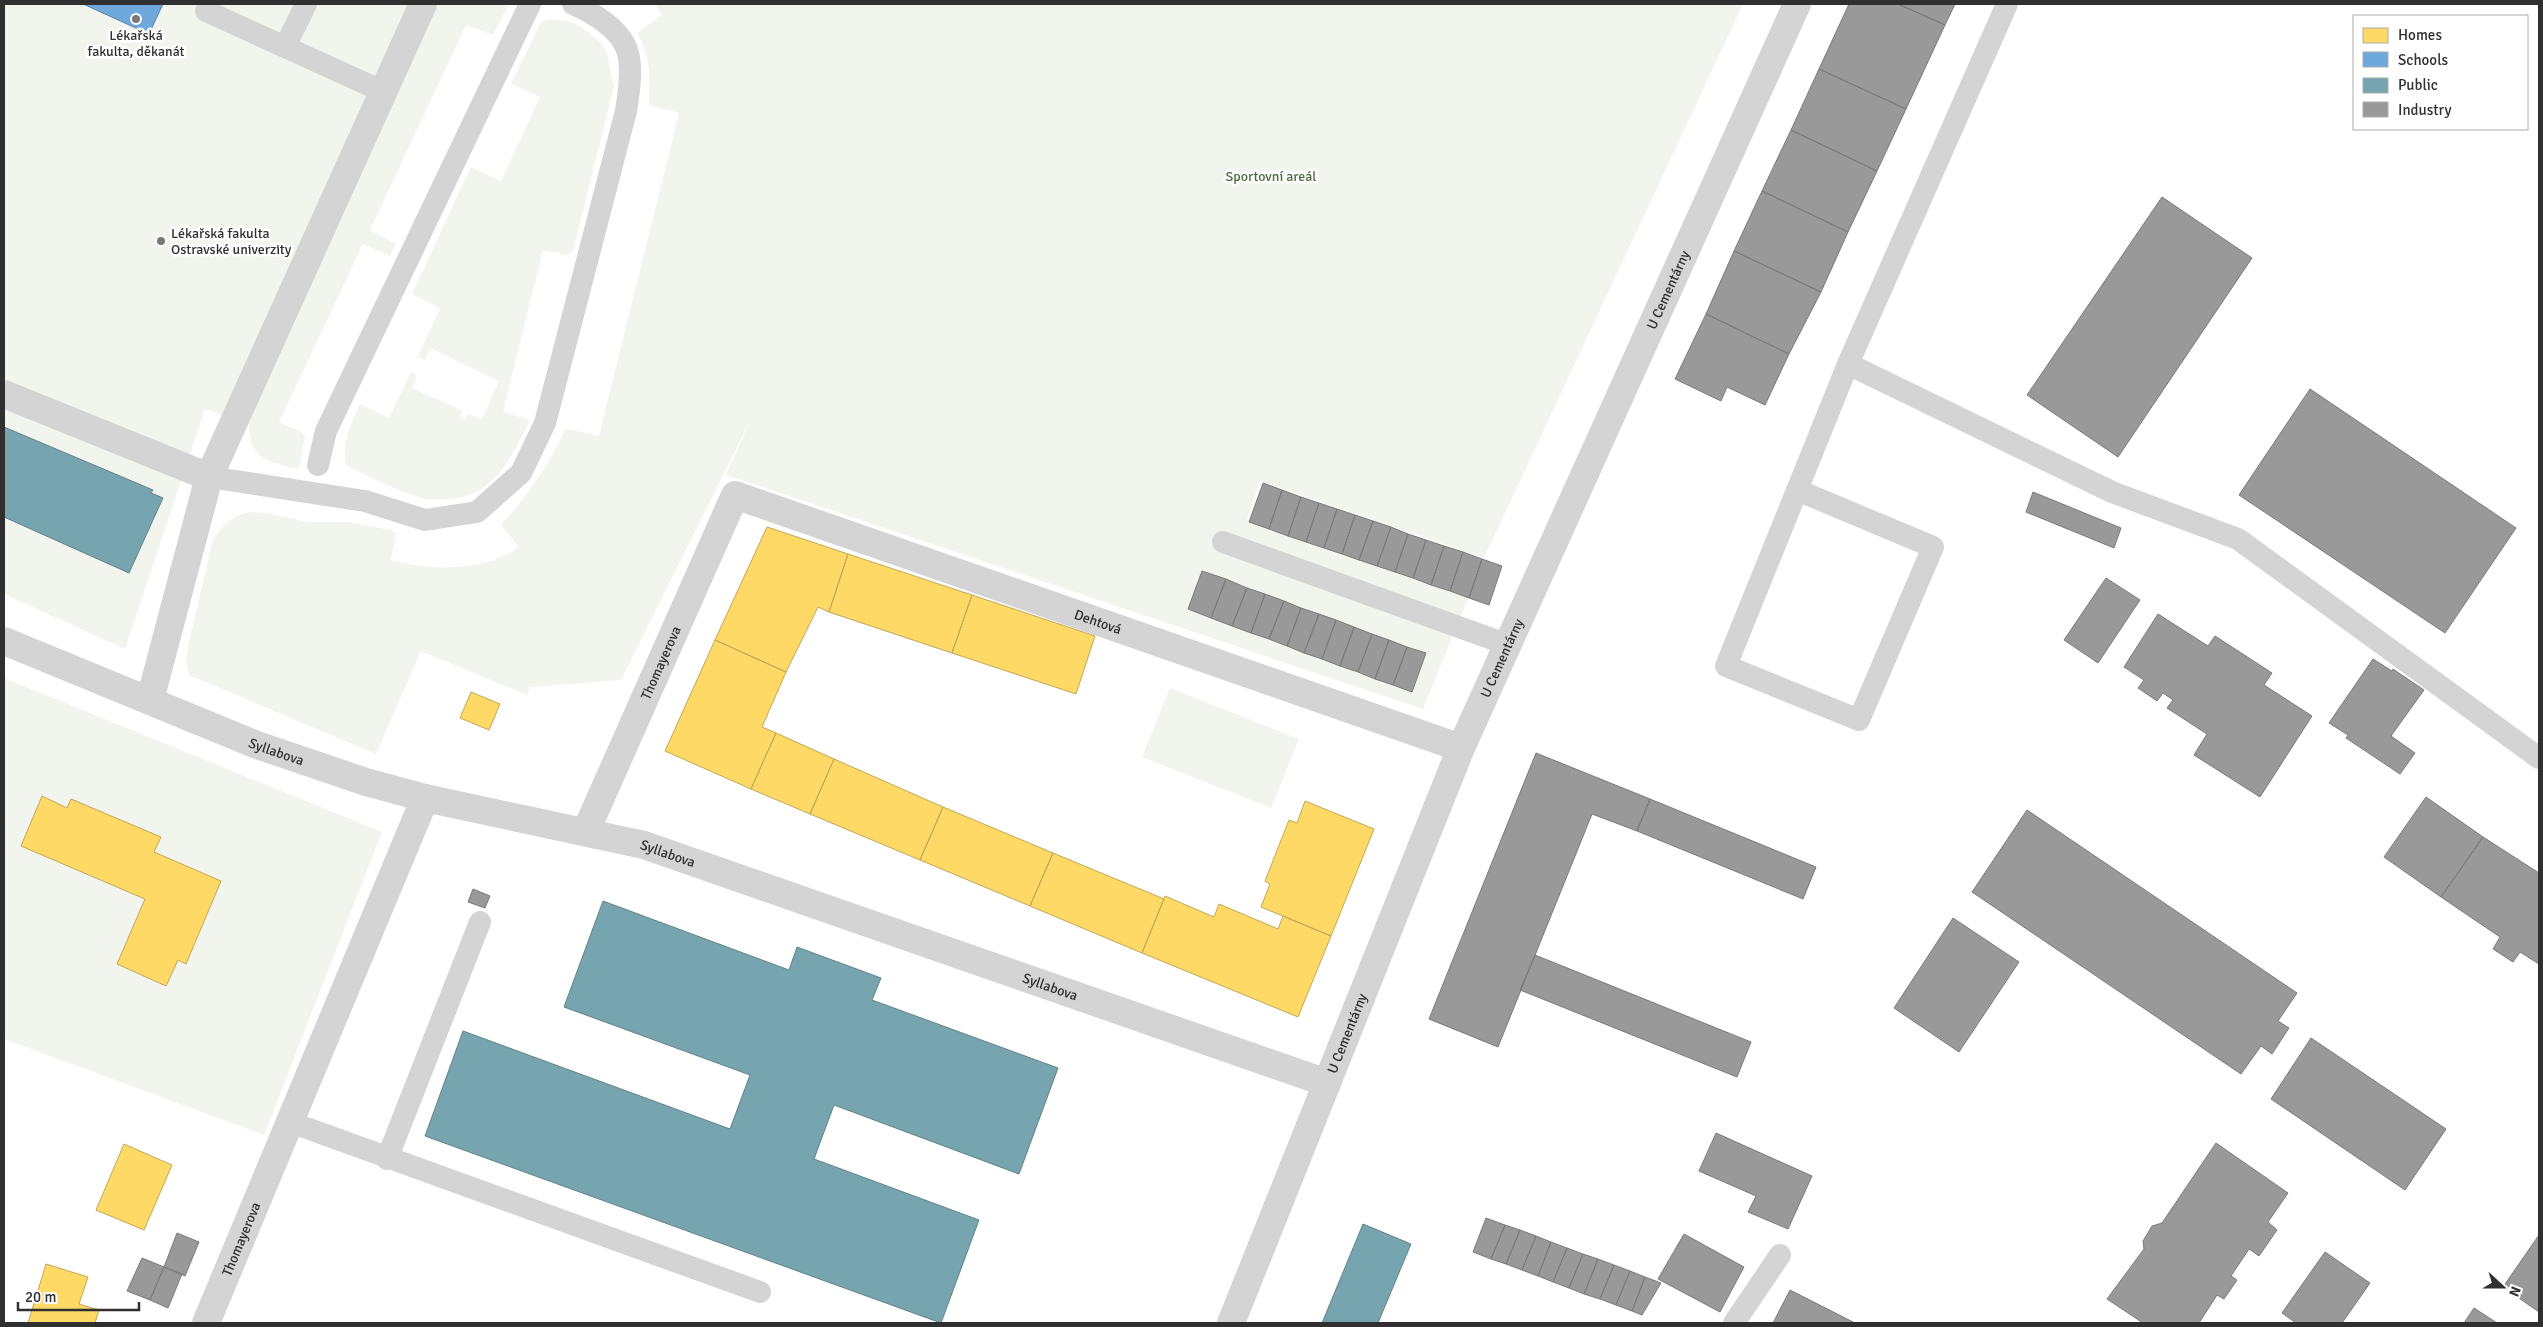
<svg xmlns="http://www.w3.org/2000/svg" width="2543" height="1327" font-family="Signika,sans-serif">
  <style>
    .green { fill: #f1f5ed }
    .homes { fill: #ffd966; stroke: #c1a656 }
    .schools { fill: #6fa8dc; stroke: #5c84a8 }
    .public { fill: #76a5af; stroke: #618289 }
    .industry { fill: #999; stroke: #7a7a7a }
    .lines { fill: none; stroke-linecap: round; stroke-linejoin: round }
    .service { stroke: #d4d4d4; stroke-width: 22 }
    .minor { stroke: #d4d4d4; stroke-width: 28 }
    .poi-dot { fill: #787878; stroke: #fff; stroke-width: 2 }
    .labels { text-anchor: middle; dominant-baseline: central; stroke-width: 5; stroke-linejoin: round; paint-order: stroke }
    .poi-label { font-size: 14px; fill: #303030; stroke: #fff }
    .park-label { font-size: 14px; fill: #4e6b3f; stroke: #fff }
    .street-label { font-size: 14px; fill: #303030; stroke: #fff }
  </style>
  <rect width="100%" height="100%" fill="#fff"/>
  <!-- green -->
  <path class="green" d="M 4,4 L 509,4 L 493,35 L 466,25 L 370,230 L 396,244 L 390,256 L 363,244 L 279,422 L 302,432 L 305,437 L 299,469 C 269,463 249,459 249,424 L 205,409 L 125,649 L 4,594 Z
    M 655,4 L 1743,4 L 1484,558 L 1260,481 L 1247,520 L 1469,596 L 1423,709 L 726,475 L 752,417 L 621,680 L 530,687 L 527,695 L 421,651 L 376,754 L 189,675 L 186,662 L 188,647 L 213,539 L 225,524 L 238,515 L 251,512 L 266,513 L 308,522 L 347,522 L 391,530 L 396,533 L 391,560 C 430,571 485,572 519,547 L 501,525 C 529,494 547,468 565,430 L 569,429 L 599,436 L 679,113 L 649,105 C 650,79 651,55 637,33 L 662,15 Z
    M 549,19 L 568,21 L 580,26 L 599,41 L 606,50 L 614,87 L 573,251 L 567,255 L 543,250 L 503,412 L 530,420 C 511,458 493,500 444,499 C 437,499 428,500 421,498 C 397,491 373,478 351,468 L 345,464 C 343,438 350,427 360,404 L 389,418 L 411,372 L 417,375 L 412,388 L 463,411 L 460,417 L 465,420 L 468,414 L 482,419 L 499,381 L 430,348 L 425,360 L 418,357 L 440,308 L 412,294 L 471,167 L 501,181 L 540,97 L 511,84 L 541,22 Z
    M 4,678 L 382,832 L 264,1135 L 4,1039 Z
    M 1170,688 L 1299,739 L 1271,808 L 1142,757 Z"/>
  <!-- homes -->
  <path class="homes" d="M 767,527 L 848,554 L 829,612 L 818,607 L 786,672 L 715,640 Z
    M 848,554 L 972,595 L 952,653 L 829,612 Z
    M 972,595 L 1095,636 L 1076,694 L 952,653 Z
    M 715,640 L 786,672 L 762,727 L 776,733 L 751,789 L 665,751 Z
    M 471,692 L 500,704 L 489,730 L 460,718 Z
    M 776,733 L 834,759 L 810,814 L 751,789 Z
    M 834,759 L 943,807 L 920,860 L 810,814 Z
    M 42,796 L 67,808 L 71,799 L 161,837 L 154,852 L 221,881 L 186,964 L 178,960 L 166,986 L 117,964 L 145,899 L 21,846 Z
    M 1305,801 L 1374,829 L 1331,936 L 1261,907 L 1270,884 L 1265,881 L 1289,820 L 1297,823 Z
    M 943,807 L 1053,853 L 1030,906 L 920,860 Z
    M 1053,853 L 1164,899 L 1142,953 L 1030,906 Z
    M 1165,896 L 1214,917 L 1219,904 L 1278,929 L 1283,916 L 1331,936 L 1298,1017 L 1142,953 Z
    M 124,1144 L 172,1165 L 144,1230 L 96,1210 Z
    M 46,1264 L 88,1277 L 79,1304 L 99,1310 L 95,1323 L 28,1323 Z"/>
  <!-- schools -->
  <path class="schools" d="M 83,4 L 163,4 L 149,34 Z"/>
  <!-- public -->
  <path class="public" d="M 4,427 L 153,490 L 151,493 L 163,498 L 129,573 L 4,517 Z
    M 603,901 L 789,970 L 797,947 L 881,978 L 872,1000 L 1058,1068 L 1019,1174 L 834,1105 L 814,1159 L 979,1220 L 941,1323 L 425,1136 L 463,1031 L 730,1129 L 750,1075 L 564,1007 Z
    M 1363,1224 L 1411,1244 L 1378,1323 L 1322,1323 Z"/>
  <!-- industry -->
  <path class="industry" d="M 1849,4 L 1898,4 L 1945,25 L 1906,109 L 1819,69 Z
    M 1898,4 L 1955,4 L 1945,25 Z
    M 1819,69 L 1906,109 L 1877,171 L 1791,130 Z
    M 1791,130 L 1877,171 L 1848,232 L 1762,191 Z
    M 1762,191 L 1848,232 L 1821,292 L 1734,251 Z
    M 2162,197 L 2252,258 L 2118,457 L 2027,395 Z
    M 1734,251 L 1821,292 L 1789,354 L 1706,314 Z
    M 1706,314 L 1789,354 L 1765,405 L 1727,387 L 1721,401 L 1675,379 Z
    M 2310,389 L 2516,528 L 2445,633 L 2239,495 Z
    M 1263,483 L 1282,490 L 1269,529 L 1249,522 Z
    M 1282,490 L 1301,497 L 1288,536 L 1269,529 Z
    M 2033,492 L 2121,528 L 2114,548 L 2026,512 Z
    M 1301,497 L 1319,503 L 1306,542 L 1288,536 Z
    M 1319,503 L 1337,509 L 1324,548 L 1306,542 Z
    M 1337,509 L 1355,515 L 1342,554 L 1324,548 Z
    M 1355,515 L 1373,521 L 1359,560 L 1342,554 Z
    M 1373,521 L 1391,527 L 1377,566 L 1359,560 Z
    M 1391,527 L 1408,534 L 1395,572 L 1377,566 Z
    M 1408,534 L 1426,540 L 1413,578 L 1395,572 Z
    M 1426,540 L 1444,546 L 1431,585 L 1413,578 Z
    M 1444,546 L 1463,552 L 1450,591 L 1431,585 Z
    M 1463,552 L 1482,559 L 1469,598 L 1450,591 Z
    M 1482,559 L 1502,566 L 1489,605 L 1469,598 Z
    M 1202,571 L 1226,579 L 1211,618 L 1188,609 Z
    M 2106,578 L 2140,600 L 2098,663 L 2064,640 Z
    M 1226,579 L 1247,588 L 1232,626 L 1211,618 Z
    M 1247,588 L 1265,594 L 1251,633 L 1232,626 Z
    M 1265,594 L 1284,601 L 1269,639 L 1251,633 Z
    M 1284,601 L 1301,608 L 1287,646 L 1269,639 Z
    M 1301,608 L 1319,614 L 1304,653 L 1287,646 Z
    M 1319,614 L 1336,620 L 1322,659 L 1304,653 Z
    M 2158,614 L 2208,646 L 2215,636 L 2272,673 L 2264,685 L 2312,716 L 2260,797 L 2194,755 L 2207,734 L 2167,708 L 2173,700 L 2163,693 L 2157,701 L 2138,688 L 2144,680 L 2124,667 Z
    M 1336,620 L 1354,627 L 1340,666 L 1322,659 Z
    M 1354,627 L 1372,634 L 1358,672 L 1340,666 Z
    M 1372,634 L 1389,640 L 1375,679 L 1358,672 Z
    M 1389,640 L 1407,647 L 1393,685 L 1375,679 Z
    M 1407,647 L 1426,653 L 1412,692 L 1393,685 Z
    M 2373,659 L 2392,671 L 2393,669 L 2424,690 L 2391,736 L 2415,753 L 2400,774 L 2346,738 L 2348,735 L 2329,723 Z
    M 1536,753 L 1650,799 L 1637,831 L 1592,814 L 1498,1047 L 1429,1019 Z
    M 2426,797 L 2483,837 L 2441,897 L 2384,857 Z
    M 1650,799 L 1816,867 L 1803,899 L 1637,831 Z
    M 2027,810 L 2297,993 L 2278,1021 L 2289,1028 L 2272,1054 L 2261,1046 L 2241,1074 L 1972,892 Z
    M 2483,837 L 2539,873 L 2539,964 L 2520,952 L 2513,962 L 2493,949 L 2500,937 L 2441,897 Z
    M 473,889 L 490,896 L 485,908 L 468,902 Z
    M 1953,918 L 2019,962 L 1959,1052 L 1894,1008 Z
    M 1535,955 L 1751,1042 L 1737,1077 L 1520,990 Z
    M 2311,1038 L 2446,1129 L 2405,1190 L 2271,1099 Z
    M 1716,1133 L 1812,1176 L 1788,1229 L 1748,1212 L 1756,1196 L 1699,1171 Z
    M 2216,1143 L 2288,1193 L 2268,1222 L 2277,1230 L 2259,1256 L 2249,1249 L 2231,1276 L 2237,1280 L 2224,1299 L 2217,1295 L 2199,1323 L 2143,1323 L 2107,1299 L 2144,1249 L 2143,1241 L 2152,1226 L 2162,1223 Z
    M 1486,1218 L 1505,1225 L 1491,1259 L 1473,1252 Z
    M 1505,1225 L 1520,1230 L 1506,1264 L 1491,1259 Z
    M 1520,1230 L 1536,1236 L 1522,1270 L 1506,1264 Z
    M 177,1233 L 199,1242 L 185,1276 L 164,1267 Z
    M 1684,1234 L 1744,1267 L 1720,1312 L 1658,1279 Z
    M 2539,1235 L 2539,1312 L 2503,1287 Z
    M 1536,1236 L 1551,1242 L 1538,1276 L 1522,1270 Z
    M 1551,1242 L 1567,1248 L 1553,1282 L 1538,1276 Z
    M 1567,1248 L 1583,1254 L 1569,1288 L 1553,1282 Z
    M 2325,1252 L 2370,1283 L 2342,1323 L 2296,1323 L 2282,1313 Z
    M 1583,1254 L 1598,1259 L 1584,1294 L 1569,1288 Z
    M 142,1258 L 164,1267 L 150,1300 L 127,1291 Z
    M 1598,1259 L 1614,1265 L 1600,1299 L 1584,1294 Z
    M 1614,1265 L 1630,1271 L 1616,1305 L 1600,1299 Z
    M 164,1267 L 182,1274 L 168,1308 L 150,1300 Z
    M 1630,1271 L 1645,1277 L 1632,1311 L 1616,1305 Z
    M 1645,1277 L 1661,1283 L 1642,1315 L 1632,1311 Z
    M 1790,1290 L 1855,1323 L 1773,1323 Z
    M 2474,1308 L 2497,1323 L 2464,1323 Z"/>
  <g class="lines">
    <!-- service -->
    <path class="service" d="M 2007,4 L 1848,364 L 2112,492 L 2238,539 L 2539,758
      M 206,11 L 382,91
      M 285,47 L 306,4
      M 318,465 L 326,431 L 530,4
      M 209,477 L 365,501 L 425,520 L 477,512 L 521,473 L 545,423 L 626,111 C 629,93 634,62 625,45 C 615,26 591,12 573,4
      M 1797,490 L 1933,547 L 1859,720 L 1726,666 L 1848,364
      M 1223,542 L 1506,644
      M 290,1122 L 760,1292
      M 387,1159 L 480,922
      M 1734,1323 L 1780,1255"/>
    <!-- minor -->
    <g class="minor">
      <path d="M 4,394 L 209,477"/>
      <path id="s1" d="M 4,641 L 257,745 L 366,782 L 425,798 L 644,845 L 1327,1083"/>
      <path d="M 150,700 L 209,477 L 423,4"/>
      <path id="s2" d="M 586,831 L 735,495 L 1461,748"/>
      <path id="s3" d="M 206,1323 L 425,798"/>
      <path id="s4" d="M 1231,1323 L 1461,748 L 1797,4"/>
    </g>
  </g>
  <!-- markers -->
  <g class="poi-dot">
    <circle cx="136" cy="19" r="5"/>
    <circle cx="161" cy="241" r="5"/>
  </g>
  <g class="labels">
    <!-- poi labels -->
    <g class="poi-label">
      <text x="136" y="35">Lékařská<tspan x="136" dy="16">fakulta, děkanát</tspan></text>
      <text x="171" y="233" text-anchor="start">Lékařská fakulta<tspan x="171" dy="16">Ostravské univerzity</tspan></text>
    </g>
    <!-- park labels -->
    <g class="park-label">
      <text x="1271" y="176">Sportovní areál</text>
    </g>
    <!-- street labels -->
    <g class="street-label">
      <text stroke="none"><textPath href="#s4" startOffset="1122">U Cementárny</textPath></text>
      <text stroke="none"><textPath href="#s2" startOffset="752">Dehtová</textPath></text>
      <text stroke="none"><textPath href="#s4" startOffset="718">U Cementárny</textPath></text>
      <text stroke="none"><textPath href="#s2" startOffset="184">Thomayerova</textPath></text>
      <text stroke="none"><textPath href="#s1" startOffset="294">Syllabova</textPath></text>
      <text stroke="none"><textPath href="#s1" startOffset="699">Syllabova</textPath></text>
      <text stroke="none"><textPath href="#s1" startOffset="1104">Syllabova</textPath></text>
      <text stroke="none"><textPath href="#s4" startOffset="312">U Cementárny</textPath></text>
      <text stroke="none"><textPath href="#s3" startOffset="91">Thomayerova</textPath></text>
    </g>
  </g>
  <!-- border -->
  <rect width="2543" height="1327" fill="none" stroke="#303030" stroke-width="10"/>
  <!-- legend -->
  <rect x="2353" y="15" width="175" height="115" fill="#ffffff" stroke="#acacac"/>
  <rect x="2363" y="28" width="25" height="15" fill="#ffd966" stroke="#acacac"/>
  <text x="2398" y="40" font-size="15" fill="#303030">Homes</text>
  <rect x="2363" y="52" width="25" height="15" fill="#6fa8dc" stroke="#acacac"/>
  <text x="2398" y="65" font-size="15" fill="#303030">Schools</text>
  <rect x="2363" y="78" width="25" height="15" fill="#76a5af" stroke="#acacac"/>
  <text x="2398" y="90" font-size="15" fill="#303030">Public</text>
  <rect x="2363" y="102" width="25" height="15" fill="#999999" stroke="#acacac"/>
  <text x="2398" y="115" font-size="15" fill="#303030">Industry</text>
  <!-- north arrow -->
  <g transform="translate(2503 1287) rotate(111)" stroke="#ffffff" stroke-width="4" paint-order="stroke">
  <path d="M0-4L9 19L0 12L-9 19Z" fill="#303030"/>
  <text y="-8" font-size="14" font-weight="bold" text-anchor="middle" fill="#303030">N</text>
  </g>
  <!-- scale -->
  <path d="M18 1302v8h121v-8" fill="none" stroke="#303030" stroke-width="2.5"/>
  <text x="25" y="1302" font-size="15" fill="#303030" stroke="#ffffff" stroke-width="4" paint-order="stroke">20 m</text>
</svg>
